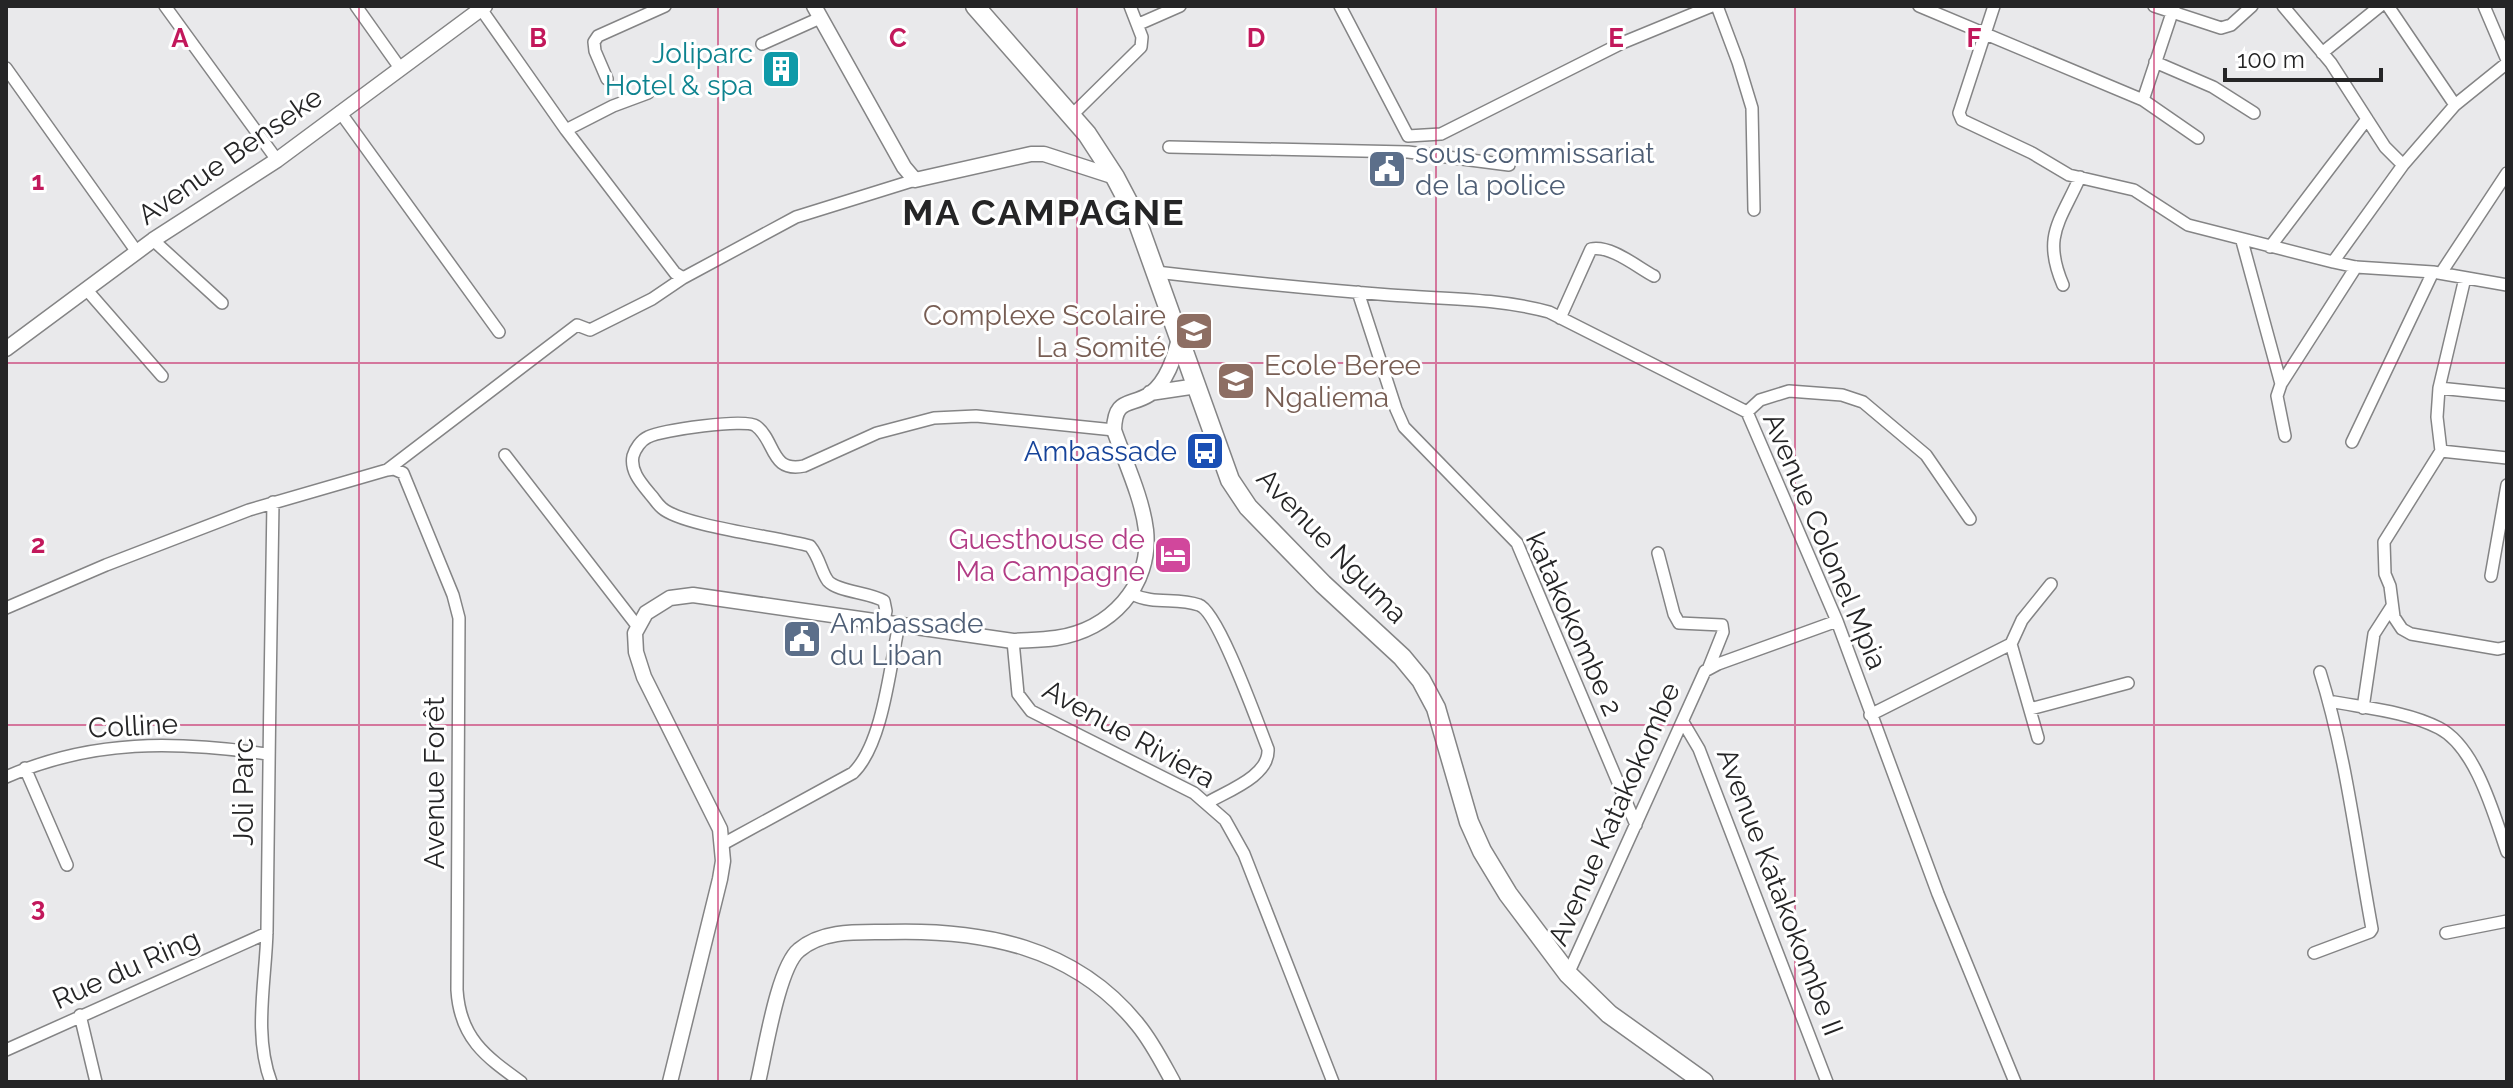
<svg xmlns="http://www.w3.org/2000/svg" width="2513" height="1088" font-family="Raleway,sans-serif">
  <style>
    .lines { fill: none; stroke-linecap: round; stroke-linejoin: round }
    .minor-casing { stroke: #848485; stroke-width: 14 }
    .tertiary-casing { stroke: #848485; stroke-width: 17 }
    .primary-casing { stroke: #848485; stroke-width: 21 }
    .minor { stroke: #fff; stroke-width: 11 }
    .tertiary { stroke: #fff; stroke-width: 14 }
    .primary { stroke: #fff; stroke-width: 18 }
    .grid { fill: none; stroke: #c2185b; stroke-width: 2; stroke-opacity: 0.55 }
    .labels { text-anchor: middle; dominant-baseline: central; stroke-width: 6; stroke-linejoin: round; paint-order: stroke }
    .culture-label { font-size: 28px; fill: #0d838f; stroke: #fff; text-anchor: end }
    .service-label { font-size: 28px; fill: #4e5e75; stroke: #fff; text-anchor: start }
    .street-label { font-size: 28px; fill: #252526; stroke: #fff }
    .education-label { font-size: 28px; fill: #785e54; stroke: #fff; text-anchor: end }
    .transit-label { font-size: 28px; fill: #164399; stroke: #fff; text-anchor: end }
    .hotel-label { font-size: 28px; fill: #b23c85; stroke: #fff; text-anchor: end }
    .district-label { font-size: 36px; font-weight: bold; letter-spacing: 2px; fill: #252526; stroke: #fff }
    .grid-label { font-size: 26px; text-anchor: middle; font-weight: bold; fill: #c2185b; stroke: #fff; stroke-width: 6; stroke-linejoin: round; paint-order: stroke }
  </style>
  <rect width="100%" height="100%" fill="#e9e9eb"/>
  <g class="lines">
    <defs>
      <path id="minor" d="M 165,6 L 277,160
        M 356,6 L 400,68
        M 1340,6 L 1408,136 L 1441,134 L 1622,43 L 1712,6
        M 1717,6 L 1738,62 L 1752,108 L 1754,210
        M 1919,6 L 2143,100 L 2198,138
        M 1994,6 L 1959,113 L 1962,120 L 2032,153 L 2069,175 L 2134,190 L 2188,225 L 2333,262 L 2356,267 L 2433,272 L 2507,285
        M 2154,6 L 2221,28 L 2231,25 L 2252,6
        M 2283,6 L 2331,63 L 2385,147 L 2403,165
        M 2388,6 L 2455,105
        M 2484,6 L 2507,60
        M 481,9 L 566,130 L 675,273 L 683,278
        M 1139,24 L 1180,6
        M 762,44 L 820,18
        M 2322,53 L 2380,6
        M 2155,62 L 2213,87 L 2254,113
        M 6,68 L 137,252
        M 607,79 L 595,51 L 594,42 L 598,36 L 665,6
        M 2143,100 L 2174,7
        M 340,112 L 499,332
        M 1072,115 L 1141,47 L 1142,37 L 1130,6
        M 566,130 L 613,106 L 648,93
        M 1169,147 L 1408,152 L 1509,165
        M 153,240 L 222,303
        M 2242,241 L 2281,384 L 2277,396 L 2285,436
        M 2270,247 L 2367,119
        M 2333,262 L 2403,165 L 2455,105 L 2507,63
        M 1156,272 C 1234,281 1312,289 1390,295 C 1442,299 1498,298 1549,312 L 1747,412 L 1837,621 L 1938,894 L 2015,1082
        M 2441,273 L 2507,173
        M 2465,278 L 2439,388 L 2437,417 L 2441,451 L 2384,542 L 2385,574 L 2390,586 L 2394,617 L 2402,629 L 2411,634 L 2498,649 L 2507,647
        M 2063,285 C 2042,236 2060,222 2080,177
        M 86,289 L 162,376
        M 1358,292 L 1396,409 L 1404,427 L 1517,543 L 1636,825
        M 1560,318 L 1591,249 C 1611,245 1637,267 1654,276
        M 2281,384 L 2356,267
        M 2439,388 L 2507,395
        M 1747,412 L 1760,400 L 1789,391 L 1842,395 L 1863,402 L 1926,455 L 1970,519
        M 2352,442 L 2433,272
        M 2441,451 L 2507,458
        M 505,455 L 638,627
        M 387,470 L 577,325 L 590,330 L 652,299 L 683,278 L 796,217 L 915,180
        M 1658,553 L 1674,614 L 1679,623 L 1722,625 L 1723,632 L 1709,667
        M 2491,576 L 2507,485
        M 1132,594 C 1154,605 1177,597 1199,605 C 1218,611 1258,724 1268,749 C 1270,776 1227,791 1207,803
        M 6,608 L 106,565 L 249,510 L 387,470 L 394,469 L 403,473 L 453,595 L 459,618 L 457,990 C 460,1038 485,1056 521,1082
        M 884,621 L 886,611 L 884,601 C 869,592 838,592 828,581 C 821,572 820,558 810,546 C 778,537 682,526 662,508 C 657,504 654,498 650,494 C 641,483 630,471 633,456 C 635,449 641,440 648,437 C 662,430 746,418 756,426 C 776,441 770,473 804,466 L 877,433 L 934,418 L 976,416 L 1114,430
        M 1013,641 L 1018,694 L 1031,711 L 1194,793 L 1225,820 L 1244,854 L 1333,1082
        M 2329,701 C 2364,708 2406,711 2439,728 C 2476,747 2494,815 2507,852
        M 2363,708 L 2374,634 L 2392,606
        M 2030,709 L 2128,683
        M 1870,715 L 2011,644
        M 1683,722 L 1699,749 L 1827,1082
        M 2038,738 L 2011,644 L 2022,620 L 2051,584
        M 25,768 L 67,865
        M 6,777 C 92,739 176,741 267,754
        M 723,844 L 853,773 C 883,744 890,666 899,624
        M 2446,933 L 2507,921
        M 2314,953 L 2370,932 L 2372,929 C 2356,843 2346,755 2320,672
        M 1568,974 L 1705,671 L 1718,664 L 1837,621
        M 80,1015 L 96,1082
        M 6,1050 L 267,933
        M 271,1082 C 253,1034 266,980 267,930 C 269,787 270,645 273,502"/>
      <path id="tertiary" d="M 814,6 L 904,167 L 915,180 L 1031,154 L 1044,154 L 1115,177
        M 6,349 L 153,240 L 277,160 L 485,6
        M 1150,393 L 1197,386
        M 670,1082 L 720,879 L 723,861 L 720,829 L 644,677 L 636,652 L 635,633 L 646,613 L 670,598 L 693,595 L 1013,641 C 1027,640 1042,640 1056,638 C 1110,630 1152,586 1146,530 C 1142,497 1125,462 1114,430 C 1115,397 1130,407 1150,394 C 1167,382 1174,358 1179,339
        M 758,1082 C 765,1053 778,967 799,950 C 822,930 857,932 886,932 C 982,929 1075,946 1138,1025 C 1152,1042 1162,1062 1173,1082"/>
      <path id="primary" d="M 975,6 L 1087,134 L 1115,177 L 1135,215 L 1230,480 L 1248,507 L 1323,584 L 1402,657 L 1421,680 L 1436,708 L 1469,822 L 1482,851 L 1508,894 L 1568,974 L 1609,1014 L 1704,1082"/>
    </defs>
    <!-- minor casing -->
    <use href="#minor" class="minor-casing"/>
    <!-- tertiary casing -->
    <use href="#tertiary" class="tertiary-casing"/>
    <!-- primary casing -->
    <use href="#primary" class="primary-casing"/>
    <!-- minor -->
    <use href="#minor" class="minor"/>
    <!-- tertiary -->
    <use href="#tertiary" class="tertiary"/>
    <!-- primary -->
    <use href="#primary" class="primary"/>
  </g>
  <!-- grid -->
  <path class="grid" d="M 359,6 L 359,1082M 718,6 L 718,1082M 1077,6 L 1077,1082M 1436,6 L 1436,1082M 1795,6 L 1795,1082M 2154,6 L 2154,1082M 6,363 L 2507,363M 6,725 L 2507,725"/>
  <!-- icons -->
  <defs>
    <symbol id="building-square" viewBox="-11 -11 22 22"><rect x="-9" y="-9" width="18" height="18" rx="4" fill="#0f9aa8" stroke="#fff"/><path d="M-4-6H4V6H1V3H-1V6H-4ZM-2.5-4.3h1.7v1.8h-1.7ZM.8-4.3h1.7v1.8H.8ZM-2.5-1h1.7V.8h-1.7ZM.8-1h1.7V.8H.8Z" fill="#fff"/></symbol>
    <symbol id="civic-square" viewBox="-11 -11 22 22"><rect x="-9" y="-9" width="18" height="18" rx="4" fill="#5c6f8a" stroke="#fff"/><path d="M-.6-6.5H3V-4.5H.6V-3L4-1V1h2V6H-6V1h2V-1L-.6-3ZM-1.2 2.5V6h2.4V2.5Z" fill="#fff"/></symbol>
    <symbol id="school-square" viewBox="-11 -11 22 22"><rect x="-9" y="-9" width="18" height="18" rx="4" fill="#8d6e63" stroke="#fff"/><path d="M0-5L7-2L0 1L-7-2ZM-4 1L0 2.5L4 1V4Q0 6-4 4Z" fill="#fff"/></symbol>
    <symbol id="bus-square" viewBox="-11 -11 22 22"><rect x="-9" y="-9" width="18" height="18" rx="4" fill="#1a4fb4" stroke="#fff"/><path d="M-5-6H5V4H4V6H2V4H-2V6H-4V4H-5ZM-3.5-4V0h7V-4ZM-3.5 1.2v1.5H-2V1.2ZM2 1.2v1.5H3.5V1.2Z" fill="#fff"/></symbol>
    <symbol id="hotel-square" viewBox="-11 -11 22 22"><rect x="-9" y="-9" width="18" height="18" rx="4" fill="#d1479c" stroke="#fff"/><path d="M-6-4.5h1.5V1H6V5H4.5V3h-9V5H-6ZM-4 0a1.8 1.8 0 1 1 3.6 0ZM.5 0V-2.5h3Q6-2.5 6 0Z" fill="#fff"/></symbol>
  </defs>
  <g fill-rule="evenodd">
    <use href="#building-square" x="759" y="47" width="44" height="44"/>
    <use href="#civic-square" x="1365" y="147" width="44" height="44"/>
    <use href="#school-square" x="1172" y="309" width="44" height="44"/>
    <use href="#school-square" x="1214" y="359" width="44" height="44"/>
    <use href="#bus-square" x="1183" y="429" width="44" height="44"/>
    <use href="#hotel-square" x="1151" y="533" width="44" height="44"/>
    <use href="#civic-square" x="780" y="617" width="44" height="44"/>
  </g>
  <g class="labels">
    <!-- culture labels -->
    <g class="culture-label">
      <text x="753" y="53">Joliparc<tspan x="753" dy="32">Hotel &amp; spa</tspan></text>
    </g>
    <!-- service labels -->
    <g class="service-label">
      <text x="1415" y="153">sous commissariat<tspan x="1415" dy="32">de la police</tspan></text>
      <text x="830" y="623">Ambassade<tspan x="830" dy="32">du Liban</tspan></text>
    </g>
    <!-- street labels -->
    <g class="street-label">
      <text transform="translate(230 156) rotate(-35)">Avenue Benseke</text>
      <text transform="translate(1825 541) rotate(67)">Avenue Colonel Mpia</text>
      <text transform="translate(1332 546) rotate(46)">Avenue Nguma</text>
      <text transform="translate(1574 624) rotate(66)">katakokombe 2</text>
      <text transform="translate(133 726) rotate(-3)">Colline</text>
      <text transform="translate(1129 734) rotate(29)">Avenue Riviera</text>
      <text transform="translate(434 783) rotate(-90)">Avenue Forêt</text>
      <text transform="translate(243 792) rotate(-90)">Joli Parc</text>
      <text transform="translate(1614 814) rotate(-66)">Avenue Katakokombe</text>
      <text transform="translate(1780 892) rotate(69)">Avenue Katakokombe II</text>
      <text transform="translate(126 969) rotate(-24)">Rue du Ring</text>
    </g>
    <!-- education labels -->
    <g class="education-label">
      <text x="1166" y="315">Complexe Scolaire<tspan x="1166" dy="32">La Somité</tspan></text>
      <text x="1264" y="365" text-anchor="start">Ecole Beree<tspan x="1264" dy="32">Ngaliema</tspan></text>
    </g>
    <!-- transit labels -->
    <g class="transit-label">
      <text x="1177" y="451">Ambassade</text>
    </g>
    <!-- hotel labels -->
    <g class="hotel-label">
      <text x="1145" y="539">Guesthouse de<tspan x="1145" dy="32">Ma Campagne</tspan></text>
    </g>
    <!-- district labels -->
    <g class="district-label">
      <text x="1044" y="212">MA CAMPAGNE</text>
    </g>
  </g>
  <g class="grid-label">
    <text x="180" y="47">A</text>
    <text x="538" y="47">B</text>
    <text x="898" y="47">C</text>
    <text x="1256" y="47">D</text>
    <text x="1616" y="47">E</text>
    <text x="1974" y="47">F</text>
    <text x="38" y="190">1</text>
    <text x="38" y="553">2</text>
    <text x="38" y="916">3</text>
  </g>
  <!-- border -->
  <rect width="2513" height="1088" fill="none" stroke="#252526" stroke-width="16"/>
  <!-- scale -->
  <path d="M2225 68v12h156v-12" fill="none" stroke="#252526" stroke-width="4"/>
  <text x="2237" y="68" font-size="24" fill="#252526" stroke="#ffffff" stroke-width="6" paint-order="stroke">100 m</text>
</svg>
